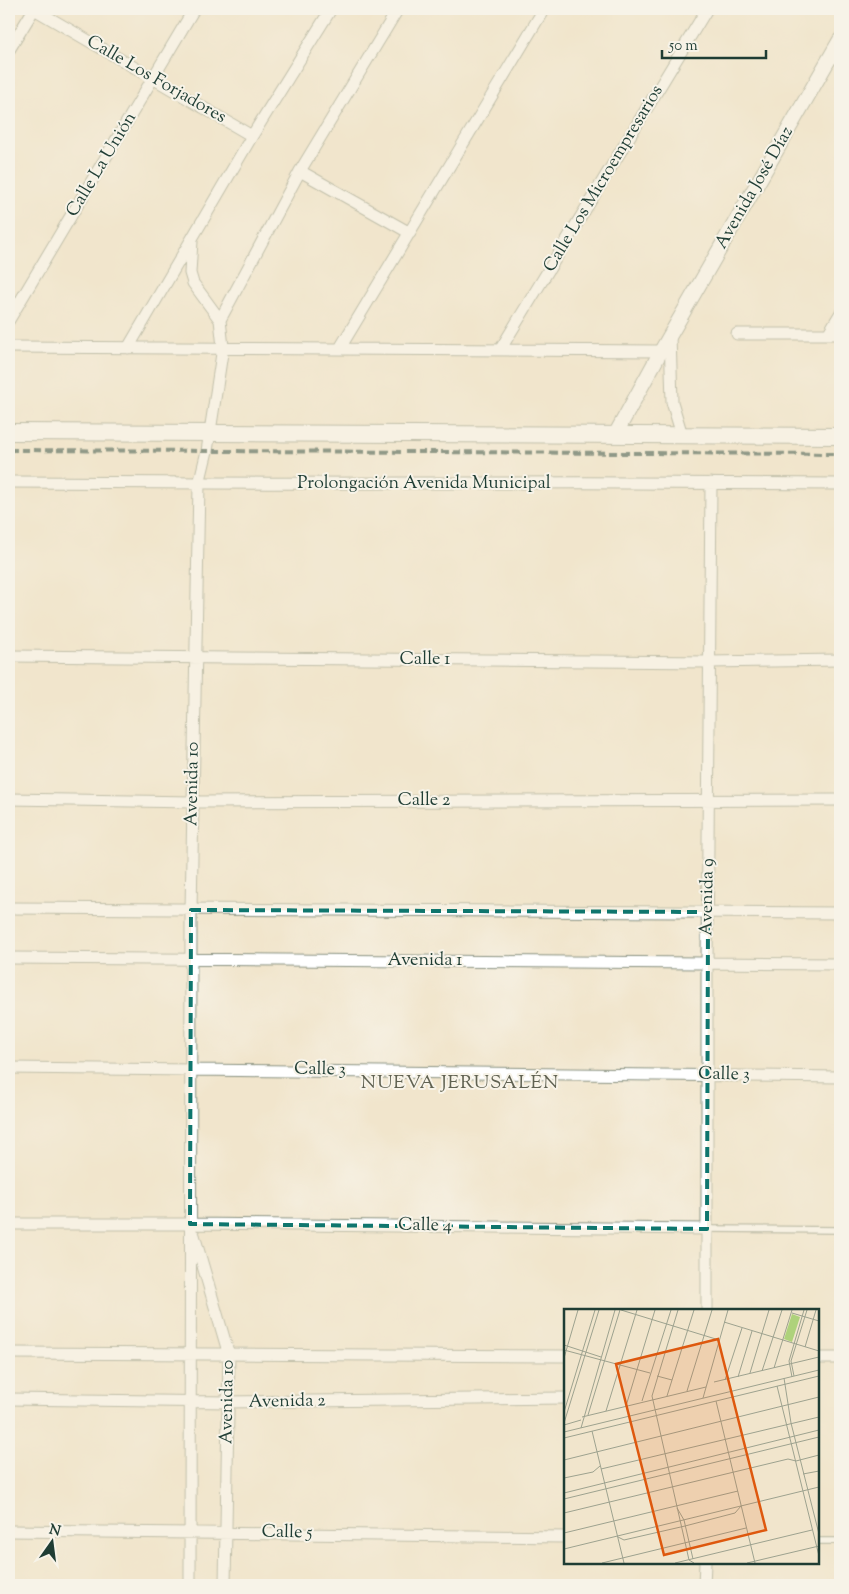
<svg xmlns="http://www.w3.org/2000/svg" width="849" height="1594" font-family="'Sorts Mill Goudy',serif">
  <style>
    .lines { fill: none; stroke-linecap: round; stroke-linejoin: round }
    .service-casing { stroke: #889180; stroke-width: 8 }
    .minor-casing { stroke: #889180; stroke-width: 13 }
    .tertiary-casing { stroke: #889180; stroke-width: 16 }
    .secondary-casing { stroke: #889180; stroke-width: 18 }
    .service { stroke: #fff; stroke-width: 5.5 }
    .minor { stroke: #fff; stroke-width: 11 }
    .tertiary { stroke: #fff; stroke-width: 14 }
    .secondary { stroke: #fff; stroke-width: 16 }
    .rail { stroke: #1f3d34; stroke-width: 4; stroke-dasharray: 8 4; stroke-linecap: butt }
    .marked { fill: none; stroke: #0f766e; stroke-width: 4; stroke-dasharray: 10 6; stroke-linejoin: round }
    .labels { text-anchor: middle; dominant-baseline: central; stroke-width: 4; stroke-linejoin: round; paint-order: stroke }
    .street-label { font-size: 18px; fill: #1f3d34; stroke: #f7f3e8 }
    .neighbourhood-label { font-size: 19px; letter-spacing: 1px; fill: #606252; stroke: #f7f3e8 }
    .inset-road { fill: none; stroke: #9da28f; stroke-width: 1 }
    .view { fill: #de580e; fill-opacity: 0.15; stroke: #de580e; stroke-width: 2.5 }
    .inset-edge { fill: none; stroke: #1f3d34; stroke-width: 2.5 }
  </style>
  <rect width="100%" height="100%" fill="#f7f3e8"/>
  <filter id="ink" filterUnits="userSpaceOnUse"><feTurbulence type="fractalNoise" baseFrequency=".02" numOctaves="2"/><feDisplacementMap in="SourceGraphic" scale="10" xChannelSelector="R" yChannelSelector="G"/><feConvolveMatrix kernelMatrix="1 2 1 2 8 2 1 2 1" color-interpolation-filters="sRGB"/></filter>
  <filter id="wash" filterUnits="userSpaceOnUse"><feTurbulence type="fractalNoise" baseFrequency=".0096" numOctaves="4" result="noise"/><feDisplacementMap in="SourceGraphic" scale="20" xChannelSelector="R" yChannelSelector="G"/><feGaussianBlur stdDeviation="1.12" result="paint"/><feColorMatrix in="noise" values="0 0 0 0 0 0 0 0 0 0 0 0 0 0 0 0 0 1.4 0 .05"/><feComposite in="paint" operator="in"/></filter>
  <g filter="url(#wash)">
    <rect width="100%" height="100%" fill="#f1e5cc"/>
  </g>
  <g filter="url(#ink)">
    <g class="lines">
      <defs>
        <path id="service" d="M 707,1229 L 840,1230
          M 818,1541 L 840,1541"/>
        <path id="minor" d="M 9,50 L 34,9 L 252,136
          M 300,171 L 410,233
          M 192,241 L 190,273 L 193,283 L 220,320
          M 9,320 L 194,9
          M 737,334 L 840,334
          M 828,334 L 840,314
          M 670,335 L 672,402 L 682,435
          M 9,347 L 661,351
          M 128,348 L 252,136 L 331,9
          M 340,348 L 544,9
          M 500,350 L 707,9
          M 9,482 C 286,485 563,481 840,484
          M 9,656 L 710,662 L 840,660
          M 9,799 L 193,802 L 840,800
          M 9,908 L 840,913
          M 9,958 L 840,964
          M 9,1068 L 840,1077
          M 9,1224 L 190,1224 L 707,1229
          M 194,1235 L 229,1355 L 225,1585
          M 707,1310 L 707,963 L 711,483
          M 9,1353 L 565,1356
          M 818,1358 L 840,1358
          M 9,1399 L 228,1402 L 565,1398
          M 9,1531 L 565,1537
          M 190,1585 L 191,910 L 199,484 L 207,451 L 223,347 L 220,320 L 300,171 L 398,9
          M 704,1585 L 705,1563"/>
        <path id="tertiary" d="M 615,435 L 661,351 L 840,40"/>
        <path id="secondary" d="M 9,432 L 840,436"/>
      </defs>
      <!-- service casing -->
      <use href="#service" class="service-casing"/>
      <!-- minor casing -->
      <use href="#minor" class="minor-casing"/>
      <!-- tertiary casing -->
      <use href="#tertiary" class="tertiary-casing"/>
      <!-- secondary casing -->
      <use href="#secondary" class="secondary-casing"/>
      <!-- service -->
      <use href="#service" class="service"/>
      <!-- minor -->
      <use href="#minor" class="minor"/>
      <!-- tertiary -->
      <use href="#tertiary" class="tertiary"/>
      <!-- secondary -->
      <use href="#secondary" class="secondary"/>
      <!-- rail -->
      <path class="rail" d="M 9,450 L 840,454"/>
    </g>
  </g>
  <!-- marked area -->
  <path d="M0 0H849V1594H0ZM 191,910 L 708,912 L 707,1229 L 190,1224 Z" fill="#f1e5cc" fill-opacity=".55" fill-rule="evenodd"/>
  <path class="marked" d="M 191,910 L 708,912 L 707,1229 L 190,1224 Z"/>
  <g class="labels">
    <!-- street labels -->
    <g class="street-label">
      <text transform="translate(156 80) rotate(30)">Calle Los Forjadores</text>
      <text transform="translate(102 165) rotate(-59)">Calle La Unión</text>
      <text transform="translate(604 179) rotate(-59)">Calle Los Microempresarios</text>
      <text transform="translate(755 188) rotate(-60)">Avenida José Díaz</text>
      <text x="424" y="484">Prolongación Avenida Municipal</text>
      <text x="425" y="660">Calle 1</text>
      <text transform="translate(193 784) rotate(-89)">Avenida 10</text>
      <text x="424" y="801">Calle 2</text>
      <text transform="translate(708 897) rotate(-89)">Avenida 9</text>
      <text x="425" y="961">Avenida 1</text>
      <text transform="translate(320 1070) rotate(1)">Calle 3</text>
      <text transform="translate(724 1075) rotate(1)">Calle 3</text>
      <text transform="translate(425 1226) rotate(1)">Calle 4</text>
      <text transform="translate(228 1402) rotate(-89)">Avenida 10</text>
      <text transform="translate(287 1402) rotate(-1)">Avenida 2</text>
      <text transform="translate(287 1533) rotate(1)">Calle 5</text>
    </g>
    <!-- neighbourhood labels -->
    <g class="neighbourhood-label">
      <text x="460" y="1083">NUEVA JERUSALÉN</text>
    </g>
  </g>
  <!-- overview -->
  <g transform="translate(564 1309)">
    <rect width="255" height="255" fill="#f1e5cc"/>
    <path d="M 228,5 L 236,8 L 228,33 L 220,30 Z" fill="#aed27b"/>
    <path class="inset-road" d="M 57,1 L 155,31M 114,1 L 88,87 L 121,233 L 125,251 L 130,254M 228,4 L 255,12M 160,13 L 255,42M 0,36 L 37,48M 241,38 L 252,1M 0,41 L 86,64M 0,49 L 14,1M 210,59 L 228,1M 198,62 L 218,1M 186,64 L 205,1M 93,67 L 108,71M 230,67 L 227,52 L 243,1M 174,68 L 188,22M 228,68 L 225,52 L 240,1M 220,69 L 227,114 L 255,225M 161,71 L 178,19M 150,73 L 255,48M 213,77 L 255,247M 123,82 L 148,1M 103,87 L 130,1M 139,89 L 164,1M 78,92 L 107,1M 152,92 L 191,254M 62,97 L 91,1M 42,102 L 73,1M 0,103 L 31,1M 24,106 L 56,1M 18,108 L 142,78M 0,114 L 35,1M 0,116 L 17,111M 17,119 L 51,1M 28,122 L 60,254M 0,123 L 255,61M 0,129 L 255,67M 0,151 L 255,88M 37,160 L 255,108M 239,165 L 255,162M 0,169 L 29,163 L 36,157M 0,184 L 255,121M 0,190 L 255,128M 113,199 L 120,211 L 129,250M 0,204 L 224,150 L 232,152 L 255,146M 0,224 L 174,182M 54,228 L 60,231 L 121,217 L 171,204 L 177,197M 0,240 L 255,178M 38,254 L 182,219M 111,254 L 248,221M 183,254 L 255,237"/>
    <path class="view" d="M 154,30 L 202,221 L 100,246 L 52,55 Z"/>
    <rect width="255" height="255" class="inset-edge"/>
  </g>
  <!-- margin -->
  <rect width="849" height="1594" fill="none" stroke="#f7f3e8" stroke-width="30"/>
  <!-- north arrow -->
  <g transform="translate(52 1542) rotate(14)" stroke="#f7f3e8" stroke-width="4" paint-order="stroke">
  <path d="M0-4L9 19L0 12L-9 19Z" fill="#1f3d34"/>
  <text y="-8" font-size="14" font-weight="bold" text-anchor="middle" fill="#1f3d34">N</text>
  </g>
  <!-- scale -->
  <path d="M662 50v8h104v-8" fill="none" stroke="#1f3d34" stroke-width="2.5"/>
  <text x="669" y="50" font-size="15" fill="#1f3d34" stroke="#f7f3e8" stroke-width="4" paint-order="stroke">50 m</text>
</svg>
